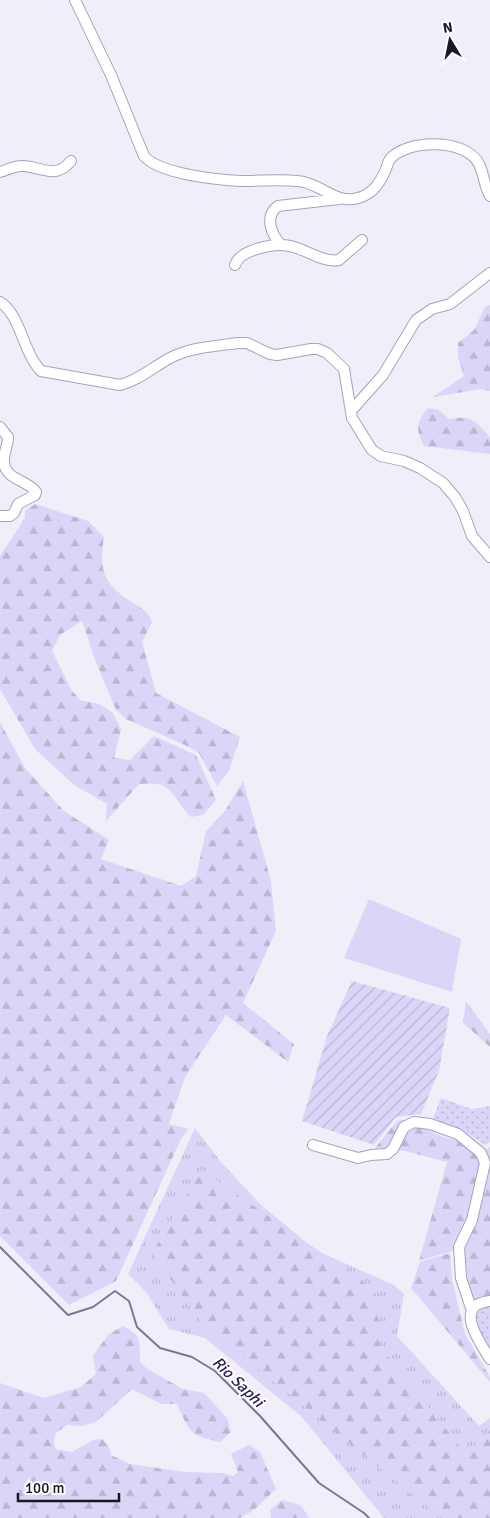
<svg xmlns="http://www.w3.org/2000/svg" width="490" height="1518" font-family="Signika,sans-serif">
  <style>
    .grass { fill: url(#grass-tufts) }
    .forest { fill: url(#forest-firs) }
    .park { fill: url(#park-dots) }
    .garden { fill: url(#garden-furrows) }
    .pitch { fill: #dcd5f7 }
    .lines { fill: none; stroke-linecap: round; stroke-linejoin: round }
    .stream { stroke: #7c7696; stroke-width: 2 }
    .minor-casing { stroke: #a8a2be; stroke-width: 12 }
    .minor { stroke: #fff; stroke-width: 10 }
    .labels { text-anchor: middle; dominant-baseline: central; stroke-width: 4; stroke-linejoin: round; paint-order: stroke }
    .water-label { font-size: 16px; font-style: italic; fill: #2e1d51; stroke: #fefefe }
  </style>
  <defs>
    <pattern id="grass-tufts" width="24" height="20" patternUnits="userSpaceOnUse" patternTransform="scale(1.25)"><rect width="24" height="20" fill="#dcd5f7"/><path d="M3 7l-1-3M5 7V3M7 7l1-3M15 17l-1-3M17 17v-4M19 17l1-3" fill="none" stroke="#bcb6d3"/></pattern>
    <pattern id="forest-firs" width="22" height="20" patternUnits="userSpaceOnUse" patternTransform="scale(1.25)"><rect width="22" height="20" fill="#dcd5f7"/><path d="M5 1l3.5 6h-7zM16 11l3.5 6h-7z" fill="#bcb6d3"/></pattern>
    <pattern id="park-dots" width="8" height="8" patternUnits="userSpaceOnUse" patternTransform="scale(1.25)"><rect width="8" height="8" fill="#dcd5f7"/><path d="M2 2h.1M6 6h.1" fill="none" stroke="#bcb6d3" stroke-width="1.8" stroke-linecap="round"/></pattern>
    <pattern id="garden-furrows" width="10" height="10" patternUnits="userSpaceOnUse" patternTransform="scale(1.25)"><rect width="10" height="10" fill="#dcd5f7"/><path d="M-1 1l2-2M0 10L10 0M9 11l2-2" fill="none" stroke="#bcb6d3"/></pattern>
  </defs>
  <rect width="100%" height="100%" fill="#f1eefa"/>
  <!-- grass -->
  <path class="grass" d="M 195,1128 L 221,1162 L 261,1205 L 317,1251 L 394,1285 L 404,1294 L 397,1336 L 479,1426 L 490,1418 L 490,1518 L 384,1518 L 302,1417 L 205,1338 L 169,1329 L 146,1292 L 128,1274 Z"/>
  <!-- forest -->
  <path class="forest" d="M 490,305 L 490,391 L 481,389 L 433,397 L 464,376 L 458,357 L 458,343 L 474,330 L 485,307 Z
    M 428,408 L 439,410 L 449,419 C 472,415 475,421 490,437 L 490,454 L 424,446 C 416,429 415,424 428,408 Z
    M 35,504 L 88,521 L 104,537 C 99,569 102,582 130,601 C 141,608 147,610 152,622 L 142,642 L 156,693 L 240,737 L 229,771 L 217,786 L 199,753 L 189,747 L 126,719 L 116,710 L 94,657 L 82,621 L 60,635 L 52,651 L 71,689 L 80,700 L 99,704 L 112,712 L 121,729 L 114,758 L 130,760 L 154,736 L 196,755 L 216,800 L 203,815 L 191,817 C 181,809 176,793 164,786 C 158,783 146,784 139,784 L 106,821 L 107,804 L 74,785 L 35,749 L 0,689 L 0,556 L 25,518 L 25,511 Z
    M 0,722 L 25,768 L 64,811 L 109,840 L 101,859 L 181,886 L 196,876 L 206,831 L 225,811 L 243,781 L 271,881 L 276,931 L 243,1003 L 294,1044 L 288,1062 L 226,1015 L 185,1077 L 169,1124 L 189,1129 L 181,1139 L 116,1281 L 69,1305 L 0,1236 Z
    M 466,1001 L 490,1034 L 490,1047 L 463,1023 Z
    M 407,1120 C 430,1129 442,1142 468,1140 L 483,1152 L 490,1147 L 490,1297 L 483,1296 L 468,1304 L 458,1254 L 452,1251 L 419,1261 L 447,1162 L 405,1151 L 375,1148 L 397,1121 Z
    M 202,1170 L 375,1290 L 380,1346 L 464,1452 L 490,1433 L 490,1518 L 442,1518 L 204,1326 L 152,1253 Z
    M 450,1253 L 452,1279 L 465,1334 L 490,1377 L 490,1382 L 411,1288 L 420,1262 Z
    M 123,1326 C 142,1335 140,1342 140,1362 L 146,1368 L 183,1389 L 204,1393 L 227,1418 L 231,1432 L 220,1442 C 188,1435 190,1432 177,1404 L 161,1404 L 132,1389 L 96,1422 L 82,1426 L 67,1425 L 56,1433 L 54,1441 L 55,1449 L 72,1452 L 93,1440 L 102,1439 L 108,1445 L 111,1455 L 130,1464 L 185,1472 L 222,1473 L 233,1476 L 238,1472 L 231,1454 L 249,1445 L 260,1452 L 276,1489 L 254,1510 L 240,1518 L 0,1518 L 0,1383 L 44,1398 L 81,1387 L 96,1374 L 93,1355 L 109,1334 Z
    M 282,1500 L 300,1505 L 310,1518 L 271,1518 L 270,1510 Z"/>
  <!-- park -->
  <path class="park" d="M 441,1098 L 472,1109 L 490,1106 L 490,1142 L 485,1145 L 461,1129 L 432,1121 Z
    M 490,1303 L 490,1359 L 472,1328 L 475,1305 Z"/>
  <!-- garden -->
  <path class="garden" d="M 352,981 L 450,1008 L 439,1071 L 421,1114 L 396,1117 L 374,1145 L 302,1121 L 327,1036 Z"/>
  <!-- pitch -->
  <path class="pitch" d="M 369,899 L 461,939 L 452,992 L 344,958 Z"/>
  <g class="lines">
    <!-- stream -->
    <path class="stream" d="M 0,1247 L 68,1315 L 93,1307 L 115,1291 L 129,1301 L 137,1327 L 160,1348 L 192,1357 L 215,1371 L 260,1416 L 319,1483 L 364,1513 L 369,1518"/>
    <defs>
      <path id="minor" d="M 75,0 L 111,75 L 144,156 C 159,174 218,180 242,181 C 260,181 280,179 298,181 C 321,183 336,205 358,198 C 373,194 380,183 386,169 C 387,166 388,162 390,159 C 407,139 466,138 479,164 C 484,174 484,186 490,196
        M 0,172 C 8,170 15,165 23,166 C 43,167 55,180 71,161
        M 281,245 C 271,234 264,216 278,206 L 339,199
        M 235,265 C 240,249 275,243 290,246 C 306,249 322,263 339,260 L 362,240
        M 0,302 C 21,315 22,351 41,371 L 120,385 C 140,380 155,365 174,356 C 193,347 218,346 238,343 L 247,343 L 270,354 L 277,355 L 311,349 L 318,349 L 327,353 L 344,369 L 352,418 L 372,450 L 381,456 L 404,461 L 420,468 L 443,483 L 455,497 L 463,511 L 472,536 L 490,557
        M 351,411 L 383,375 L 416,320 L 432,309 L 450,304 L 490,273
        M 0,427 L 8,437 C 8,446 3,454 4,462 C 5,480 28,480 36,492 L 35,495 L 18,504 L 14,513 L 10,516 L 0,516
        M 313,1145 L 358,1158 L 371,1155 L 387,1154 L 393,1149 L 404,1127 L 414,1122 L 430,1124 L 458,1134 L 481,1153 L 485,1163 L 472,1220 L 459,1247 L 461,1278 L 472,1311
        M 490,1301 C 452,1305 480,1342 490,1359"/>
    </defs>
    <!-- minor casing -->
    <use href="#minor" class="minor-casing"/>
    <!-- minor -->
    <use href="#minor" class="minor"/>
  </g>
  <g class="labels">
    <!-- water labels -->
    <g class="water-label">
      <text transform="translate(238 1382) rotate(44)">Rio Saphi</text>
    </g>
  </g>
  <!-- north arrow -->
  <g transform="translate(450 40) rotate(350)" stroke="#fefefe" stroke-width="4" paint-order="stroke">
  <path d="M0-4L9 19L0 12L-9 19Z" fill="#191720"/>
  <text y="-8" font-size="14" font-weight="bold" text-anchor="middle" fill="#191720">N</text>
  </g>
  <!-- scale -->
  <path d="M18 1493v8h101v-8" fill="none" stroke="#191720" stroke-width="2.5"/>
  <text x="25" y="1493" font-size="15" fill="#191720" stroke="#fefefe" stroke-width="4" paint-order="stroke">100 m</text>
</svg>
